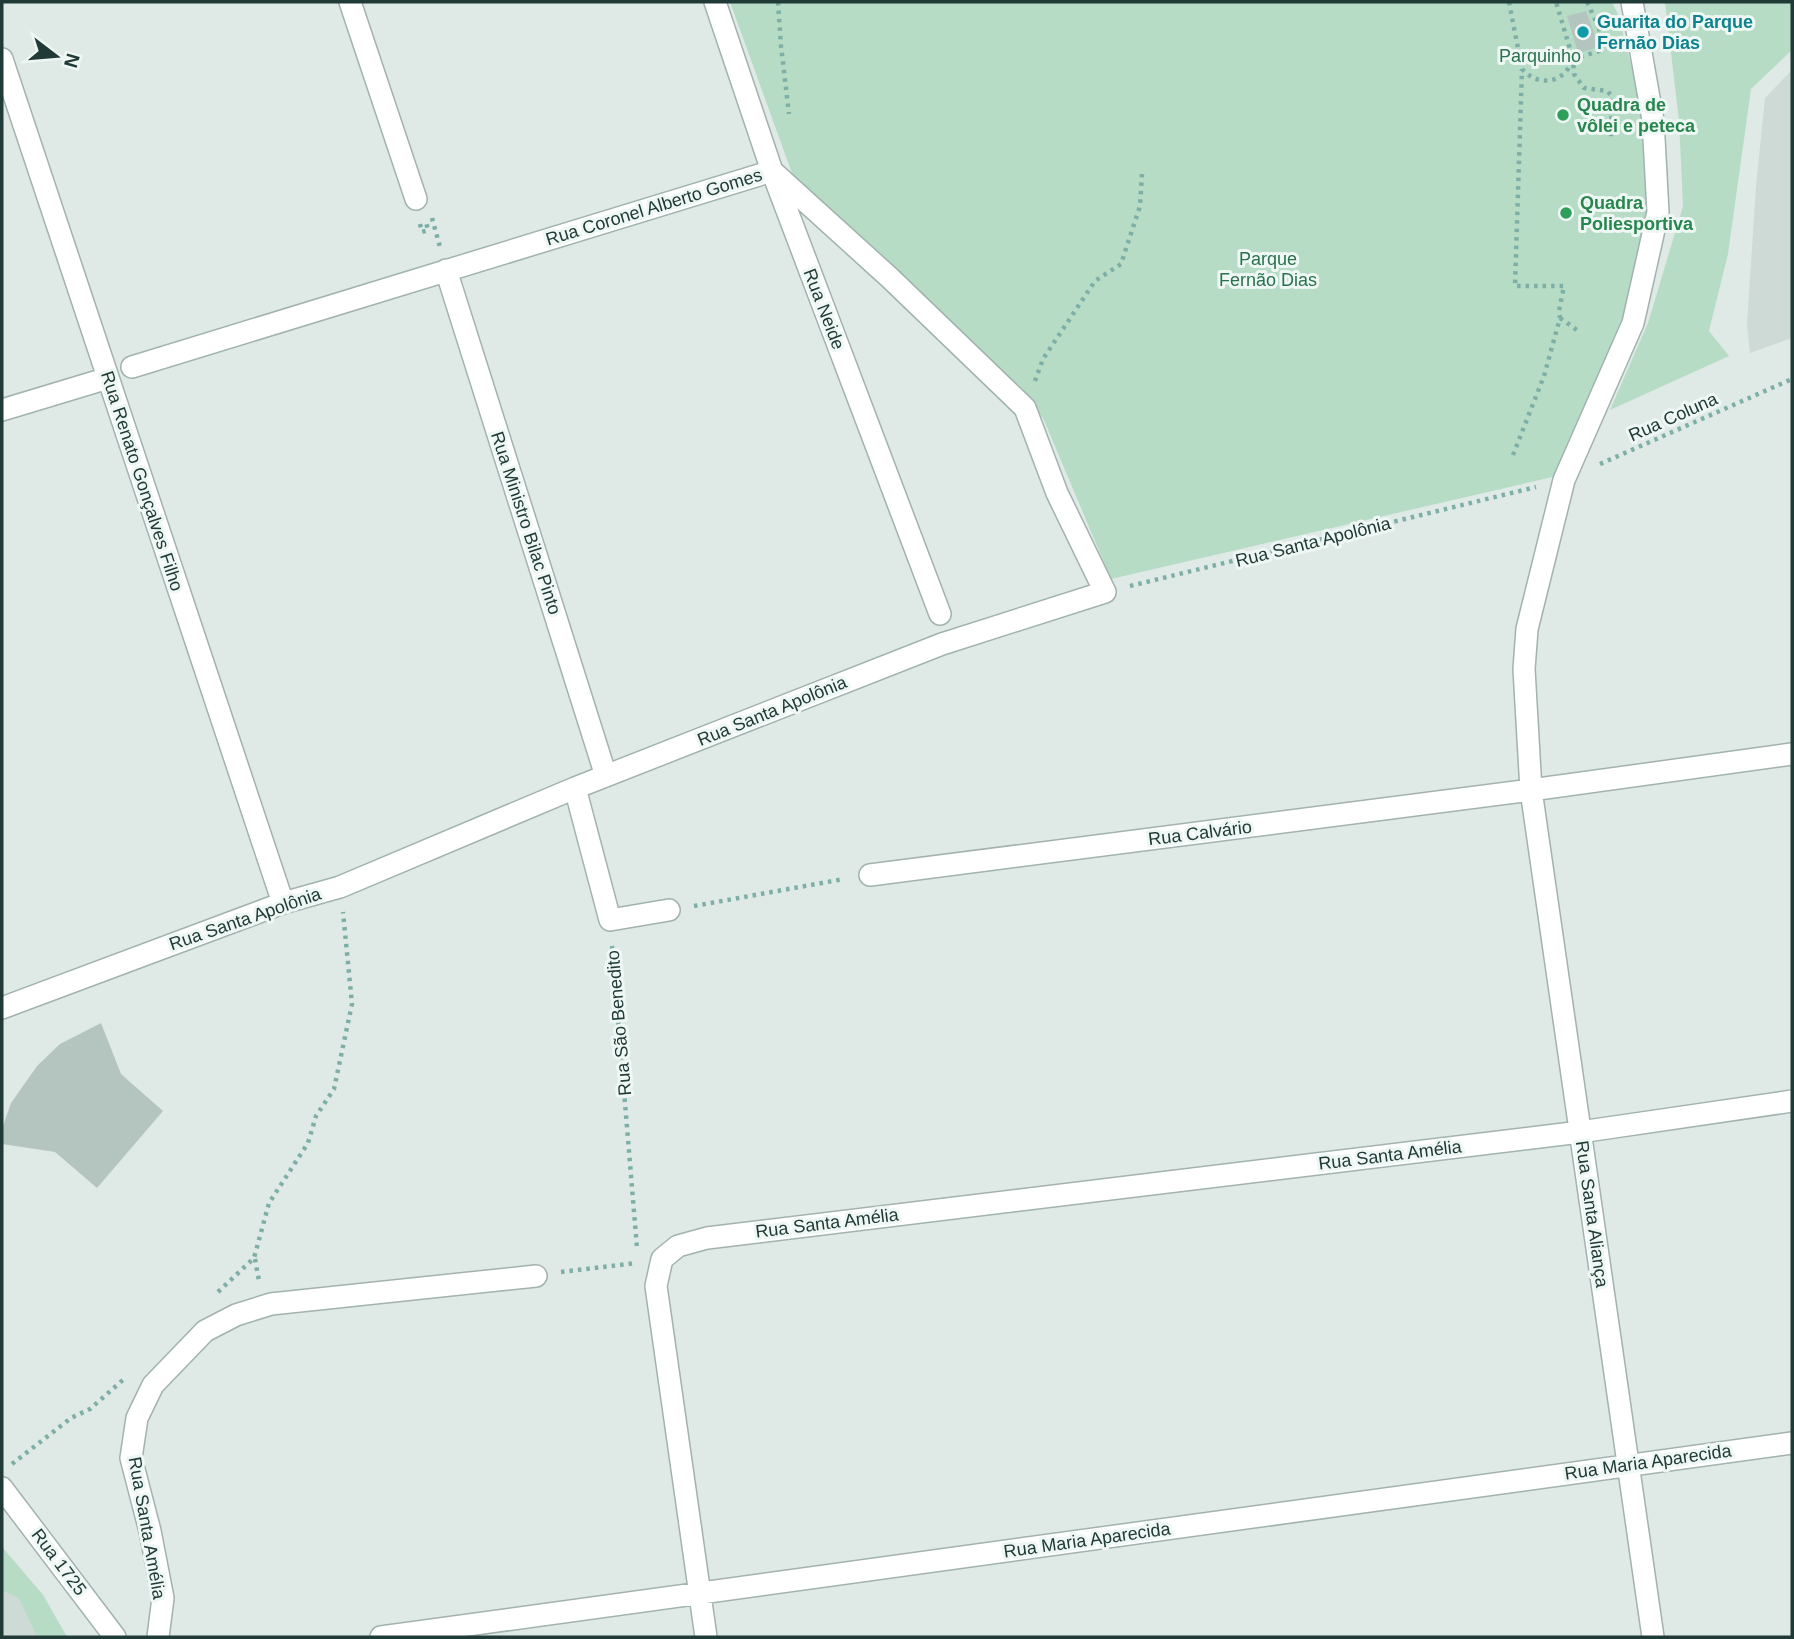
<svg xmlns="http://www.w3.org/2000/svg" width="1794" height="1639" font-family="Arial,sans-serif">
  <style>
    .built { fill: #cddad6 }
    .green { fill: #b7dcc6 }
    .building { fill: #b4c5c0 }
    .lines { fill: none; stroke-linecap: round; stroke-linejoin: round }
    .minor-casing { stroke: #a2b2af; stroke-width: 24 }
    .path { stroke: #7eafa6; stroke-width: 4.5; stroke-dasharray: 3.5 5; stroke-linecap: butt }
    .minor { stroke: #fff; stroke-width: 21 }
    .culture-dot { fill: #0f9aa8; stroke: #eff7f4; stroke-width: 2.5 }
    .leisure-dot { fill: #2e9e5b; stroke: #eff7f4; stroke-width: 2.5 }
    .labels { text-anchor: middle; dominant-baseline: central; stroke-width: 6; stroke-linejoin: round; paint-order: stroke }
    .culture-label { font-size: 18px; font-weight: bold; fill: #0d838f; stroke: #eff7f4; text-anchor: start }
    .park-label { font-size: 18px; fill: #29724e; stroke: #eff7f4 }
    .leisure-label { font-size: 18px; font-weight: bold; fill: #27864d; stroke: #eff7f4; text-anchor: start }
    .street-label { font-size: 18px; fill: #203b37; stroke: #eff7f4 }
  </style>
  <rect width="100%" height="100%" fill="#dfeae7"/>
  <!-- built -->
  <path class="built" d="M 1792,70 L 1792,338 L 1750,353 L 1747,325 L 1756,186 L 1765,98 Z
    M 2,1547 L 43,1595 L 67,1637 L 2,1637 Z"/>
  <!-- green -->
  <path class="green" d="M 730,2 L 1612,2 L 1618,14 L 1645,119 L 1648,209 L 1637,268 L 1622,322 L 1557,476 L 1111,579 L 1043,418 L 946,316 L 793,176 Z
    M 1665,2 L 1792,2 L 1792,50 L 1751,89 L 1728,254 L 1709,331 L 1729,356 L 1610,410 L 1648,323 L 1683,206 L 1679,121 Z
    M 2,1547 L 43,1595 L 67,1637 L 37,1637 L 19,1598 L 2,1590 Z"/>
  <!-- building -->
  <path class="building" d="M 1586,11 L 1599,47 L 1578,53 L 1567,16 Z
    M 101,1023 L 121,1074 L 163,1111 L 97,1188 L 55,1152 L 2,1144 L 2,1129 L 11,1103 L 37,1066 L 60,1044 Z"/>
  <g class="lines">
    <defs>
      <path id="minor" d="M 350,2 L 416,199
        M 715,2 L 772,171 L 940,614
        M 1632,2 L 1653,120 L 1658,212 L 1633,323 L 1564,480 L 1527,629 L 1524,669 L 1531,790 L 1653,1637
        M 2,59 L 283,903
        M 446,270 L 606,776
        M 2,410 L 108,378
        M 575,788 L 610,920 L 669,910
        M 870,875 L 1531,790 L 1792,754
        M 2,1008 L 283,903 L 340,887 L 575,788 L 942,644 L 1105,592 L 1057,493 L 1025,408 L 890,278 L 772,171 L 132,367
        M 2,1488 L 115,1637
        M 158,1637 L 163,1598 L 150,1531 L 131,1458 L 137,1418 L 153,1385 L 205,1331 L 236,1315 L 271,1304 L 536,1276
        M 381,1637 L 1792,1443
        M 706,1637 L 656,1286 L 662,1259 L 678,1246 L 707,1238 L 1580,1132 L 1792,1101"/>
    </defs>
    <!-- minor casing -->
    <use href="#minor" class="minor-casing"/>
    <!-- path -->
    <path class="path" d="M 778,2 L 781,46 L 789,114
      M 1509,2 L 1522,69 C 1539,88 1565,83 1573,59 L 1556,2
      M 1587,2 L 1599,28 L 1611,23
      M 1599,28 L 1603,50 L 1573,59 L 1574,74 L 1584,88 L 1607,91 L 1612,96 L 1611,140
      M 432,218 L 440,247
      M 420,224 L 422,232 L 428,230 L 426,222
      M 1560,318 L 1577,330
      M 1035,381 L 1043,359 L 1095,281 L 1121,264 L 1140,206 L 1142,174
      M 1513,455 L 1544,376 L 1560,318 L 1559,311 L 1564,286 L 1515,286 L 1522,69
      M 1600,464 L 1792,379
      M 1130,586 L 1536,487
      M 694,906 L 844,879
      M 612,946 L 637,1248
      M 255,1259 L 259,1281
      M 561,1272 L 636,1263
      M 218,1292 L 254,1258 L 269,1203 L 308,1143 L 316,1116 L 334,1089 L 352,1004 L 343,912
      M 12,1464 L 71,1418 L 90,1409 L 124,1379"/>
    <!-- minor -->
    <use href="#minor" class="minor"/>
  </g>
  <!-- markers -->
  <circle class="culture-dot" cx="1583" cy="32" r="7"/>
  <g class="leisure-dot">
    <circle cx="1563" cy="115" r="7"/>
    <circle cx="1566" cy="213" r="7"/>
  </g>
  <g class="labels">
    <!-- culture labels -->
    <g class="culture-label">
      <text x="1597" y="22">Guarita do Parque<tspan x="1597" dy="21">Fernão Dias</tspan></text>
    </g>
    <!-- park labels -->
    <g class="park-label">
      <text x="1540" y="56">Parquinho</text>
      <text x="1268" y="259">Parque<tspan x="1268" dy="21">Fernão Dias</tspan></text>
    </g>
    <!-- leisure labels -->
    <g class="leisure-label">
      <text x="1577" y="105">Quadra de<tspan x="1577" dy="21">vôlei e peteca</tspan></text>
      <text x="1580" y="203">Quadra<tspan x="1580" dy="21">Poliesportiva</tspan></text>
    </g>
    <!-- street labels -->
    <g class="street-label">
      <text transform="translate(654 207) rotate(-17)">Rua Coronel Alberto Gomes</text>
      <text transform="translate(824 309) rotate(69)">Rua Neide</text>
      <text transform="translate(1673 417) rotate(-24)">Rua Coluna</text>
      <text transform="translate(142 481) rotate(72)">Rua Renato Gonçalves Filho</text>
      <text transform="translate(526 523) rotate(72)">Rua Ministro Bilac Pinto</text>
      <text transform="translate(1313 542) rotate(-14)">Rua Santa Apolônia</text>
      <text transform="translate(772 711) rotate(-22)">Rua Santa Apolônia</text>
      <text transform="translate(1200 833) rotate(-7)">Rua Calvário</text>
      <text transform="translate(245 919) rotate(-19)">Rua Santa Apolônia</text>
      <text transform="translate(619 1023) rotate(-95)">Rua São Benedito</text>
      <text transform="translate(1390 1155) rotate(-7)">Rua Santa Amélia</text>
      <text transform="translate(1592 1214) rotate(82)">Rua Santa Aliança</text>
      <text transform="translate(827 1223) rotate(-7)">Rua Santa Amélia</text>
      <text transform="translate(1648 1462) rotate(-8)">Rua Maria Aparecida</text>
      <text transform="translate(147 1528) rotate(80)">Rua Santa Amélia</text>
      <text transform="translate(1087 1540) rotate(-8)">Rua Maria Aparecida</text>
      <text transform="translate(59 1562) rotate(53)">Rua 1725</text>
    </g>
  </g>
  <!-- border -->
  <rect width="1794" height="1639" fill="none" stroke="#203b37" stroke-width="7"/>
  <!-- north arrow -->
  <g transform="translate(56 56) rotate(106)" stroke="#eff7f4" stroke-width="5" paint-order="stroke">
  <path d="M0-5L12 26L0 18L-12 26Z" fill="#203b37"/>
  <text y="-10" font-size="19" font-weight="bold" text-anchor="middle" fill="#203b37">N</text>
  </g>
</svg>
